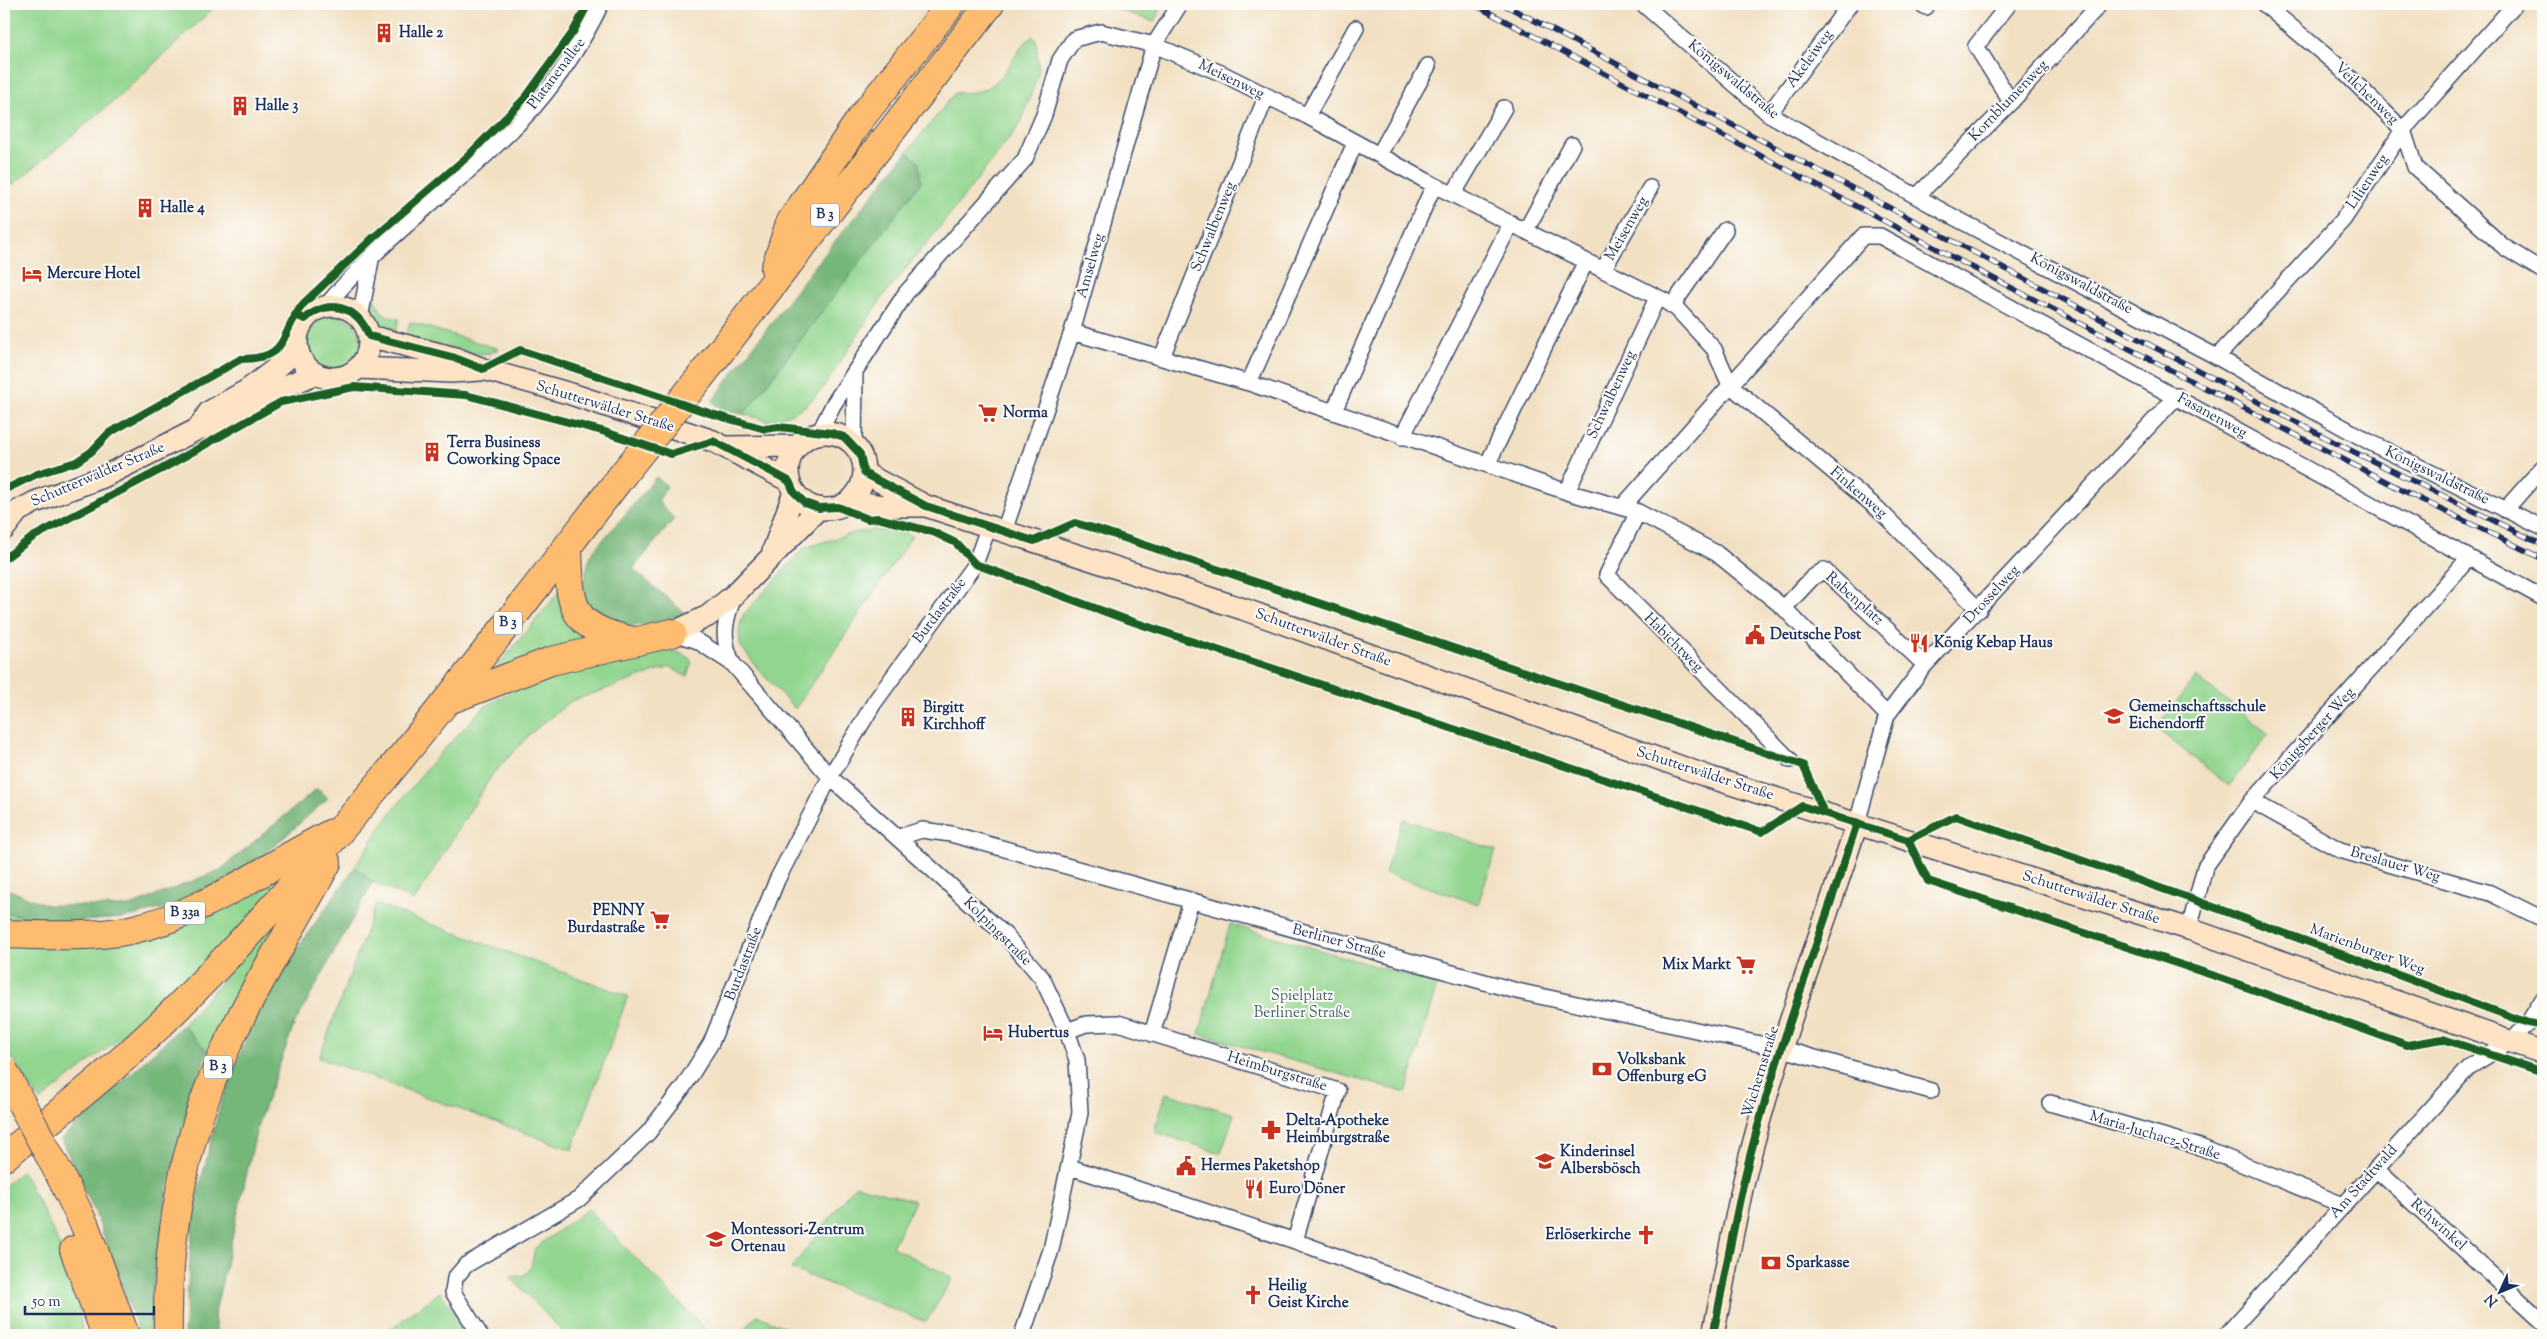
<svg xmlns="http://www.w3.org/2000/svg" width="2547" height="1339" font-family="'Sorts Mill Goudy',serif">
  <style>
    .green { fill: #91d58e; stroke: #568276 }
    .forest { fill: #74b679; stroke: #48726c }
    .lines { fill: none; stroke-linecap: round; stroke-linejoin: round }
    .street-casing { stroke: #3b4a6d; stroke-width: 18 }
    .secondary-casing { stroke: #3b4a6d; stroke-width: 24 }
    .highway-casing { stroke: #3b4a6d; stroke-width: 30 }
    .street { stroke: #fff; stroke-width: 15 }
    .secondary { stroke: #fee4c5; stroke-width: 21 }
    .highway { stroke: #fdbc6f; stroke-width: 28 }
    .rail-casing { stroke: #1b2f5e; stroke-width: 5.5 }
    .rail { stroke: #fdfcf7; stroke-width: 4; stroke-dasharray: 11; stroke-linecap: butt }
    .highway-bridge-casing { stroke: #3b4a6d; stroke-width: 30; stroke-linecap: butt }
    .highway-bridge { stroke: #fdbc6f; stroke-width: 28 }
    .cycleway-casing { stroke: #fdfcf7; stroke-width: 11 }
    .cycleway { stroke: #1b5e20; stroke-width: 8 }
    .labels { text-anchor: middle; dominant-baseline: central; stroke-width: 4; stroke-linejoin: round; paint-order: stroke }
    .shield { fill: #fdfcf7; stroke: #5f6c8c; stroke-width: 1 }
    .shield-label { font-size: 14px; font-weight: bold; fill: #1b2f5e }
    .poi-label { font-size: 15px; font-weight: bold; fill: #1b2f5e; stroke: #fdfcf7; text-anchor: start }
    .street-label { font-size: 15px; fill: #1b2f5e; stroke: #fdfcf7 }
    .park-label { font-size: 15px; fill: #3e616c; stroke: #fdfcf7 }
  </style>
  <rect width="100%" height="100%" fill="#fdfcf7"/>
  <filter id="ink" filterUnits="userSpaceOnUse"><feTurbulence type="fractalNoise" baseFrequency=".02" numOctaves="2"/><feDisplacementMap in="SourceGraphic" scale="10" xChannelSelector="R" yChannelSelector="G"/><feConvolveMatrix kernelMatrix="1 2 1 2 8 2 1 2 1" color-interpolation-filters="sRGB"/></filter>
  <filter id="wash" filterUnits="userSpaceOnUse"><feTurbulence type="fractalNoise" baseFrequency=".0096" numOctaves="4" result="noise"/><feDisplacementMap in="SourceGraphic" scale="20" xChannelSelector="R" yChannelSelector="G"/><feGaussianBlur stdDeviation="1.12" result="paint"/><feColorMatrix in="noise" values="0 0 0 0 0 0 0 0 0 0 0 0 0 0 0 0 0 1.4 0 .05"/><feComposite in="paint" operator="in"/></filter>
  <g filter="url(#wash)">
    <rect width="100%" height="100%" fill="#f2e0c3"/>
    <!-- green -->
    <path class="green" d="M 4,4 L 218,4 L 115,100 L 15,183 L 4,187 Z
      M 1103,4 L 1163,4 L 1154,22 Z
      M 1033,36 L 1036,40 L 1039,71 L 1021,123 L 948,217 L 882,298 L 823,388 L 807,405 L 786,416 L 769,421 L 744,414 L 824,309 L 919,162 L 907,152 L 955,93 C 963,92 972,93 979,91 C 1007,83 1011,52 1033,36 Z
      M 370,297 L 374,297 C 378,310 385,317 399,319 L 395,335 C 375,330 369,315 370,297 Z
      M307 343a27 27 0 1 1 54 0a27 27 0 1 1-54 0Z
      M 410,322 L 499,349 L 490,353 L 480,354 L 405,339 Z
      M 872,530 L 905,532 L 912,536 L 795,709 L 758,669 L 740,645 L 739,629 L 743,615 L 804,548 L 852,533 Z
      M 562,588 L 602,638 L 489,677 Z
      M 656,650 C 670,650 682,651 692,661 L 687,677 L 670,667 L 571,701 L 531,733 L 492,775 L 414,901 L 373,882 L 355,867 L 386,819 L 432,762 L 483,708 L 535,677 Z
      M 2196,677 L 2269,734 L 2229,786 L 2156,728 Z
      M 1403,819 L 1496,850 L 1478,904 L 1385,873 Z
      M 300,858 L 294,871 L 164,1003 L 40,1101 L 4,1046 L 4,944 L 101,941 Z
      M 376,904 L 628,996 L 572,1150 L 319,1058 Z
      M 285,910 L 290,912 L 207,1051 L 183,1025 Z
      M 4,912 L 53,923 L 4,924 Z
      M 1230,924 L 1437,984 L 1406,1093 L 1199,1034 Z
      M 1166,1093 L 1234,1114 L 1221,1153 L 1154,1132 Z
      M 22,1171 C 50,1223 79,1276 82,1335 L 4,1335 L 4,1186 Z
      M 855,1185 L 915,1201 L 892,1247 L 953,1278 L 926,1322 L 791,1269 Z
      M 588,1209 L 711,1335 L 566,1335 L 510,1277 L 525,1275 L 531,1267 L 535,1248 Z
      M 440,1292 L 470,1335 L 382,1335 Z
      M 757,1315 L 802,1335 L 740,1335 Z"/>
    <!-- forest -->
    <path class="forest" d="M 907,152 L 919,162 L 921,182 L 744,414 L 722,411 L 712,401 L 804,280 Z
      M 656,477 L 667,486 L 658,501 L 674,519 L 633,569 L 686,614 C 650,630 567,639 585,575 C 587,568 589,559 592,553 C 596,546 604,539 609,533 C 625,514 641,496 656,477 Z
      M 317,789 L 328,798 L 252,866 L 186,903 L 123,918 L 53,923 L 4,912 L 4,888 L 47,905 L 128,907 L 220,870 Z
      M 355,867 L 373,882 L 294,1025 L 258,1124 L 214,1317 L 217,1335 L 184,1335 L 194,1208 L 220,1106 L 254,1019 L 294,953 Z
      M 183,1025 L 207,1051 L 189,1105 L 167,1190 L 153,1289 L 154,1335 L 140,1335 L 95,1212 L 61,1139 Z"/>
  </g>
  <g filter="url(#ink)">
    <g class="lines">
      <defs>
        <path id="street" d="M 1643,4 L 1769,114 L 1948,214 L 2217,357 L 2375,445 L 2543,528
          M 1922,4 L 1926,7
          M 2009,4 L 1976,46 L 2011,102
          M 2264,4 L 2338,66 L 2403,130 L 2415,167 L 2504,247 L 2543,271
          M 1769,114 L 1850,4
          M 1307,116 L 1356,28
          M 1379,155 L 1428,66
          M 1454,193 L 1504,108
          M 1917,196 L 2011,102 L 2100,4
          M 1526,230 L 1572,145
          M 1603,270 L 1650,188
          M 1672,306 L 1725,230
          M 325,307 C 386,233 468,179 533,108 C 560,77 583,41 601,4
          M 360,318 L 371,260
          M 1072,332 L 1249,383 L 1567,492 L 1638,512 L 1716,553 L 1784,608
          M 1162,357 L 1266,97
          M 2217,357 L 2343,220 L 2403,130 L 2515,4
          M 1249,383 L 1355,143
          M 1334,411 L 1434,185
          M 819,433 L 833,405 L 906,293 L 1025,159 L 1044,115 L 1060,60 L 1074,39 L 1101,32 L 1154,45 L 1223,74 L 1307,116 L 1434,185 L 1665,301 L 1677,309 L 1714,349 L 1730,385 L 1878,509 L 1979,610
          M 1402,437 L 1511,223
          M 854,445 L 855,371
          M 1488,463 L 1586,261
          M 1567,492 L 1657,298
          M 1623,506 L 1863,236 L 1880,236 L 2543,598
          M 2505,510 L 2543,467
          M 1638,512 L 1607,575 L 1790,760
          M 1004,531 L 1072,332 L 1154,45 L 1180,4
          M 672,633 L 696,640 L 733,664 L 830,777 L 1005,935 L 1042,978 L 1067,1031 L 1077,1060 L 1080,1113 L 1051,1250 L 1022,1335
          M 733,664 C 721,640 724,621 734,597
          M 1887,715 L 1784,608 L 1812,578 L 1824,570 L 1925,665
          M 2252,801 L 2340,850 L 2490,893 L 2543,919
          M 1857,823 L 1887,715 L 1925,665 L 2177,396
          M 899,837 L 922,830 L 951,834 L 1517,991 L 1783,1049 L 1931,1091
          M 2189,929 L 2205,867 L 2252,801 L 2469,558
          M 1067,1031 L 1086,1024 L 1118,1023 L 1338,1091 L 1295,1241
          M 1152,1034 L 1191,901
          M 2050,1103 L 2200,1147 L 2343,1205
          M 1070,1167 L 1295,1241 L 1550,1335
          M 2376,1169 L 2543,1322
          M 480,1335 L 453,1292 L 455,1278 L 466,1265 L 579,1199 L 648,1133 L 684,1086 L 711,1043 L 777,880 L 830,777 L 874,703 L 975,564 L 989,526
          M 2226,1335 L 2469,1067 L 2511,1041 L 2528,1023 L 2543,999"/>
        <path id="secondary" d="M297 342a36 36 0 1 1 72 0a36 36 0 1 1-72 0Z
          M 369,336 L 455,358 L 483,369 L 571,394 L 713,441 L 789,481
          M 359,368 L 451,372 L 480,370
          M 198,429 L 209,412 L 246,391 L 274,370 L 298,349
          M788 471a38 38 0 1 1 76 0a38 38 0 1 1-76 0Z
          M 727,447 L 796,446
          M 864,473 L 926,506 L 1243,609 L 1712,778 L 2189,929 L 2543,1053
          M 849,501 L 882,506 L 924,506
          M 4,529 L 18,511 L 35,502 L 103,477 L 198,429 L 218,425 L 286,386 L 315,374
          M 773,551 L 794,492
          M 672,633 L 708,616 L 734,595 L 819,508
          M 1713,1335 C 1724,1281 1733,1226 1746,1172 C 1775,1053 1820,939 1857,823"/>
        <path id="highway" d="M 775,269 L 790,223 L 861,118 L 951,4
          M 702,375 L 990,4
          M 568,546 C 570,607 568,627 634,641
          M 449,700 L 551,661 L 672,633
          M 4,934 C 42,935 92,938 130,930 C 205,914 265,867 332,833
          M 4,1157 C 59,1113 116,1068 167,1018 C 336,851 479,661 624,473
          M 61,1177 L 85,1226 L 125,1335
          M 74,1250 L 106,1335
          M 168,1335 C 166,1243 183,1145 220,1061 C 250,992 292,929 327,863"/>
      </defs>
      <!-- street casing -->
      <use href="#street" class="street-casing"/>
      <!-- secondary casing -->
      <use href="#secondary" class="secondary-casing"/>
      <!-- highway casing -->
      <use href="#highway" class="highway-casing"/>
      <!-- street -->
      <use href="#street" class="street"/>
      <!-- secondary -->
      <use href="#secondary" class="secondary"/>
      <!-- highway -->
      <use href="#highway" class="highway"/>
      <defs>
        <path id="rail" d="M 1473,4 L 1981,272 L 2416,497 L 2543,559
          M 1503,4 L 2336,443 L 2543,545"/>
      </defs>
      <!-- rail casing -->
      <use href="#rail" class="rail-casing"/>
      <!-- rail -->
      <use href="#rail" class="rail"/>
      <defs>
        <path id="highway-bridge" d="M 624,473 L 702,375
          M 4,1071 L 61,1177"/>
      </defs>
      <!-- highway-bridge casing -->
      <use href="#highway-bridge" class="highway-bridge-casing"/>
      <!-- highway-bridge -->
      <use href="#highway-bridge" class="highway-bridge"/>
      <defs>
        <path id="cycleway" d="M 295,315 L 305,319 C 328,297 359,307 369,336 L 455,358 L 483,369 L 520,350 L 712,414 L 765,429 L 779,427 L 832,433 L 844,437 L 860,454 L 864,473 L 926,506 L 1034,541 L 1075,523 L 1097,529 L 1803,765 L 1824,813
          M 4,490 L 37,474 L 76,462 L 91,452 L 109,433 L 241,359 C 289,359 279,336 303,304 L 374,237 L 467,157 L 526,97 L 573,32 L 588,4
          M 4,559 L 33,537 L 162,469 L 281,402 L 354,387 L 466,395 L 602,431 L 671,454 L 713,441 L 789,481 L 794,492 L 805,503 L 819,508 L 838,507 L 868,519 L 878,518 L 933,532 L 956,543 L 975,564 L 1122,618 L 1762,832 L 1802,806 L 1908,840
          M 1908,840 L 1928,881 L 2221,978 L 2407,1045 L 2443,1039 L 2543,1072
          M 1908,840 L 1956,816 L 2197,901 L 2528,1023 L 2543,1026
          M 1713,1335 C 1724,1281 1733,1226 1746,1172 C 1775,1053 1820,939 1857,823"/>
      </defs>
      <!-- cycleway casing -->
      <use href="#cycleway" class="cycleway-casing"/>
      <!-- cycleway -->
      <use href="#cycleway" class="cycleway"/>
    </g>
  </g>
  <!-- icons -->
  <defs>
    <symbol id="building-bare" viewBox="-9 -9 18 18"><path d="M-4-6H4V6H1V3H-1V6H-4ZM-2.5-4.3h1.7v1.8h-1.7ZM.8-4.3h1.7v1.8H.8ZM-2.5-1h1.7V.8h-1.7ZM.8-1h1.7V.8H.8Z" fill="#c8321e" stroke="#fdfcf7" stroke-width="2.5" paint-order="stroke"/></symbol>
    <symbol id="hotel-bare" viewBox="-9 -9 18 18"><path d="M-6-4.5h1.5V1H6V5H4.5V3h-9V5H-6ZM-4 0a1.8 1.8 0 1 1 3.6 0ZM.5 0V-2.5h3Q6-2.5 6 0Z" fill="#c8321e" stroke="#fdfcf7" stroke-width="2.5" paint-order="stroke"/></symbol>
    <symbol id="supermarket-bare" viewBox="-9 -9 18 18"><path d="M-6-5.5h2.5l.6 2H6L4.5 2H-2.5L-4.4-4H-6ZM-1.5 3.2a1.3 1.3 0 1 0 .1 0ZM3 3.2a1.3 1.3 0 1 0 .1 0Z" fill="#c8321e" stroke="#fdfcf7" stroke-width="2.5" paint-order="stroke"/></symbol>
    <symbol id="civic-bare" viewBox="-9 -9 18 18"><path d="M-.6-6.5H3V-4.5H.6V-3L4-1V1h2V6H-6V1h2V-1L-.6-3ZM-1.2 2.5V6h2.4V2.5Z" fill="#c8321e" stroke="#fdfcf7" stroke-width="2.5" paint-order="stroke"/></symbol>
    <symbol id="restaurant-bare" viewBox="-9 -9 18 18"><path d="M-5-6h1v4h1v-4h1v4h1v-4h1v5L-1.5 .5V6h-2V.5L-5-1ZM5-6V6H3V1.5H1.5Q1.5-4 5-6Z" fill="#c8321e" stroke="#fdfcf7" stroke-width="2.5" paint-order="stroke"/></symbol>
    <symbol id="school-bare" viewBox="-9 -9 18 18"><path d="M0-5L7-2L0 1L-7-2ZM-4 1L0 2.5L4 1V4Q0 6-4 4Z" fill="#c8321e" stroke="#fdfcf7" stroke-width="2.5" paint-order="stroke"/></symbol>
    <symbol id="bank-bare" viewBox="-9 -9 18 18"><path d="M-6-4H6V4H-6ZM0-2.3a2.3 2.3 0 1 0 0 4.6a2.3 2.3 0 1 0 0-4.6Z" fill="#c8321e" stroke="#fdfcf7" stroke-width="2.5" paint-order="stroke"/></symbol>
    <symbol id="pharmacy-bare" viewBox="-9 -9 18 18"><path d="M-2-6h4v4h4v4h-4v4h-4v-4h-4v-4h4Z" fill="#c8321e" stroke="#fdfcf7" stroke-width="2.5" paint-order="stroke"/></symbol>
    <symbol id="church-bare" viewBox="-9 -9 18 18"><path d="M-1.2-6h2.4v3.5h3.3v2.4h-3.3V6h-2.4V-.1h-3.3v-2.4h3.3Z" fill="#c8321e" stroke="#fdfcf7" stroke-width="2.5" paint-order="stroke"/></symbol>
  </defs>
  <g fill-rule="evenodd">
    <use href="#building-bare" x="370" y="19" width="28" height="28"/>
    <use href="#building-bare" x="226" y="92" width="28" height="28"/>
    <use href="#building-bare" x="131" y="194" width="28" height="28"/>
    <use href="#hotel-bare" x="18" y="260" width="28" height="28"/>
    <use href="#supermarket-bare" x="974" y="399" width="28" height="28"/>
    <use href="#building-bare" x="418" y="438" width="28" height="28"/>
    <use href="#civic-bare" x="1741" y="621" width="28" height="28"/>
    <use href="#restaurant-bare" x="1905" y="629" width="28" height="28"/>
    <use href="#school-bare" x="2100" y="702" width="28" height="28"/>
    <use href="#building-bare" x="894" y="703" width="28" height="28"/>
    <use href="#supermarket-bare" x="646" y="906" width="28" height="28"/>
    <use href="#supermarket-bare" x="1732" y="951" width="28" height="28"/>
    <use href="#hotel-bare" x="979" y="1019" width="28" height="28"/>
    <use href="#bank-bare" x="1588" y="1055" width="28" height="28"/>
    <use href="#pharmacy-bare" x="1257" y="1116" width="28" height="28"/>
    <use href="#school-bare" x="1531" y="1147" width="28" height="28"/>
    <use href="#civic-bare" x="1172" y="1152" width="28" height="28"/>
    <use href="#restaurant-bare" x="1240" y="1175" width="28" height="28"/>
    <use href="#church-bare" x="1632" y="1221" width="28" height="28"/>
    <use href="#school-bare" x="702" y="1225" width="28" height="28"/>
    <use href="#bank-bare" x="1757" y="1249" width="28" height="28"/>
    <use href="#church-bare" x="1239" y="1281" width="28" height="28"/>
  </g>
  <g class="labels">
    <!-- shield labels -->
    <g class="shield">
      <rect x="811" y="203.5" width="28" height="23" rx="4"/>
      <rect x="494" y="611.5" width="28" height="23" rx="4"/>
      <rect x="165" y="901.5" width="40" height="23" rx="4"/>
      <rect x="204" y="1055.5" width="28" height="23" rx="4"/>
    </g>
    <g class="shield-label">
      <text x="825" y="215">B 3</text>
      <text x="508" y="623">B 3</text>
      <text x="185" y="913">B 33a</text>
      <text x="218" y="1067">B 3</text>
    </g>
    <!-- poi labels -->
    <g class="poi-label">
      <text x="399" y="33">Halle 2</text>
      <text x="255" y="106">Halle 3</text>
      <text x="160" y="208">Halle 4</text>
      <text x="47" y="274">Mercure Hotel</text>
      <text x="1003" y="413">Norma</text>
      <text x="447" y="443">Terra Business<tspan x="447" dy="17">Coworking Space</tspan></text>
      <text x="1770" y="635">Deutsche Post</text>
      <text x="1934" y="643">König Kebap Haus</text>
      <text x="2129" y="707">Gemeinschaftsschule<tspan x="2129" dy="17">Eichendorff</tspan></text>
      <text x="923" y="708">Birgitt<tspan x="923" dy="17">Kirchhoff</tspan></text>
      <text x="645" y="911" text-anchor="end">PENNY<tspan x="645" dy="17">Burdastraße</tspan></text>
      <text x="1731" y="965" text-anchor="end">Mix Markt</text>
      <text x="1008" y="1033">Hubertus</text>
      <text x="1617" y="1060">Volksbank<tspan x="1617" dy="17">Offenburg eG</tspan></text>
      <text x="1286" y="1121">Delta-Apotheke<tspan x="1286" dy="17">Heimburgstraße</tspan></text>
      <text x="1560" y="1152">Kinderinsel<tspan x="1560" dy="17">Albersbösch</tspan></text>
      <text x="1201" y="1166">Hermes Paketshop</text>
      <text x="1269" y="1189">Euro Döner</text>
      <text x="731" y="1230">Montessori-Zentrum<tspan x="731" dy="17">Ortenau</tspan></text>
      <text x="1631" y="1235" text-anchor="end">Erlöserkirche</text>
      <text x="1786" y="1263">Sparkasse</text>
      <text x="1268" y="1286">Heilig<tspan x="1268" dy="17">Geist Kirche</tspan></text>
    </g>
    <!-- street labels -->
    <g class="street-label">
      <text transform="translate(1810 59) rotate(-54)">Akeleiweg</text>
      <text transform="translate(557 74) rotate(-53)">Platanenallee</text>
      <text transform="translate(1231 80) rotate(26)">Meisenweg</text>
      <text transform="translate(1733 80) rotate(40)">Königswaldstraße</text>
      <text transform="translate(2366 94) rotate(44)">Veilchenweg</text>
      <text transform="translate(2009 101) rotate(-46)">Kornblumenweg</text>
      <text transform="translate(2368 182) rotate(-56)">Lilienweg</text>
      <text transform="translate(1214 227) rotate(-68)">Schwalbenweg</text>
      <text transform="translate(1627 229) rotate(-60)">Meisenweg</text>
      <text transform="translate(1091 266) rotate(-74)">Amselweg</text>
      <text transform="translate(2081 284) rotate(28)">Königswaldstraße</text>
      <text transform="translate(1612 395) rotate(-65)">Schwalbenweg</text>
      <text transform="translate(605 407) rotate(17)">Schutterwälder Straße</text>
      <text transform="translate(2212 416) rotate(29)">Fasanenweg</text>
      <text transform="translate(98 475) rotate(-23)">Schutterwälder Straße</text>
      <text transform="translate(2437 476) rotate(26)">Königswaldstraße</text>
      <text transform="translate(1858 493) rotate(41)">Finkenweg</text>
      <text transform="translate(1992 595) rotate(-47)">Drosselweg</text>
      <text transform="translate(1854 599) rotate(42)">Rabenplatz</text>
      <text transform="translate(940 611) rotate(-53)">Burdastraße</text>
      <text transform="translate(1323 638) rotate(20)">Schutterwälder Straße</text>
      <text transform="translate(1673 643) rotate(45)">Habichtweg</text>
      <text transform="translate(2313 734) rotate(-48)">Königsberger Weg</text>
      <text transform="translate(1705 774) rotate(18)">Schutterwälder Straße</text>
      <text transform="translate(2395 865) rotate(16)">Breslauer Weg</text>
      <text transform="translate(2091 898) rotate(18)">Schutterwälder Straße</text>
      <text transform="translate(997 932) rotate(45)">Kolpingstraße</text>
      <text transform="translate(1339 942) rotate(15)">Berliner Straße</text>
      <text transform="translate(2367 950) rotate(20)">Marienburger Weg</text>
      <text transform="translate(744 964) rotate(-69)">Burdastraße</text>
      <text transform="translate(1277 1072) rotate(17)">Heimburgstraße</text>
      <text transform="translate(1761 1072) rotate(-73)">Wichernstraße</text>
      <text transform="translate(2155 1136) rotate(17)">Maria-Juchacz-Straße</text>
      <text transform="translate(2364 1182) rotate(-48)">Am Stadtwald</text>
      <text transform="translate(2438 1225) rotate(42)">Rehwinkel</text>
    </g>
    <!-- park labels -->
    <g class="park-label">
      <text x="1302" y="996">Spielplatz<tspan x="1302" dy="17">Berliner Straße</tspan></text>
    </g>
  </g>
  <!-- margin -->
  <rect width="2547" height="1339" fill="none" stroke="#fdfcf7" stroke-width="20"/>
  <!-- north arrow -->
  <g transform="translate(2500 1292) rotate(226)" stroke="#fdfcf7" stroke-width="4" paint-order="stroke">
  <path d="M0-4L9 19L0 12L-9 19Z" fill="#1b2f5e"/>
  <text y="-8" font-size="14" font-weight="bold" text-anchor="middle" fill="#1b2f5e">N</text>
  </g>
  <!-- scale -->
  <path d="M25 1306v8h129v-8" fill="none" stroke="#1b2f5e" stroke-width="2.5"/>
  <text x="32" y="1306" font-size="15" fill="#1b2f5e" stroke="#fdfcf7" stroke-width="4" paint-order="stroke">50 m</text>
</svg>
